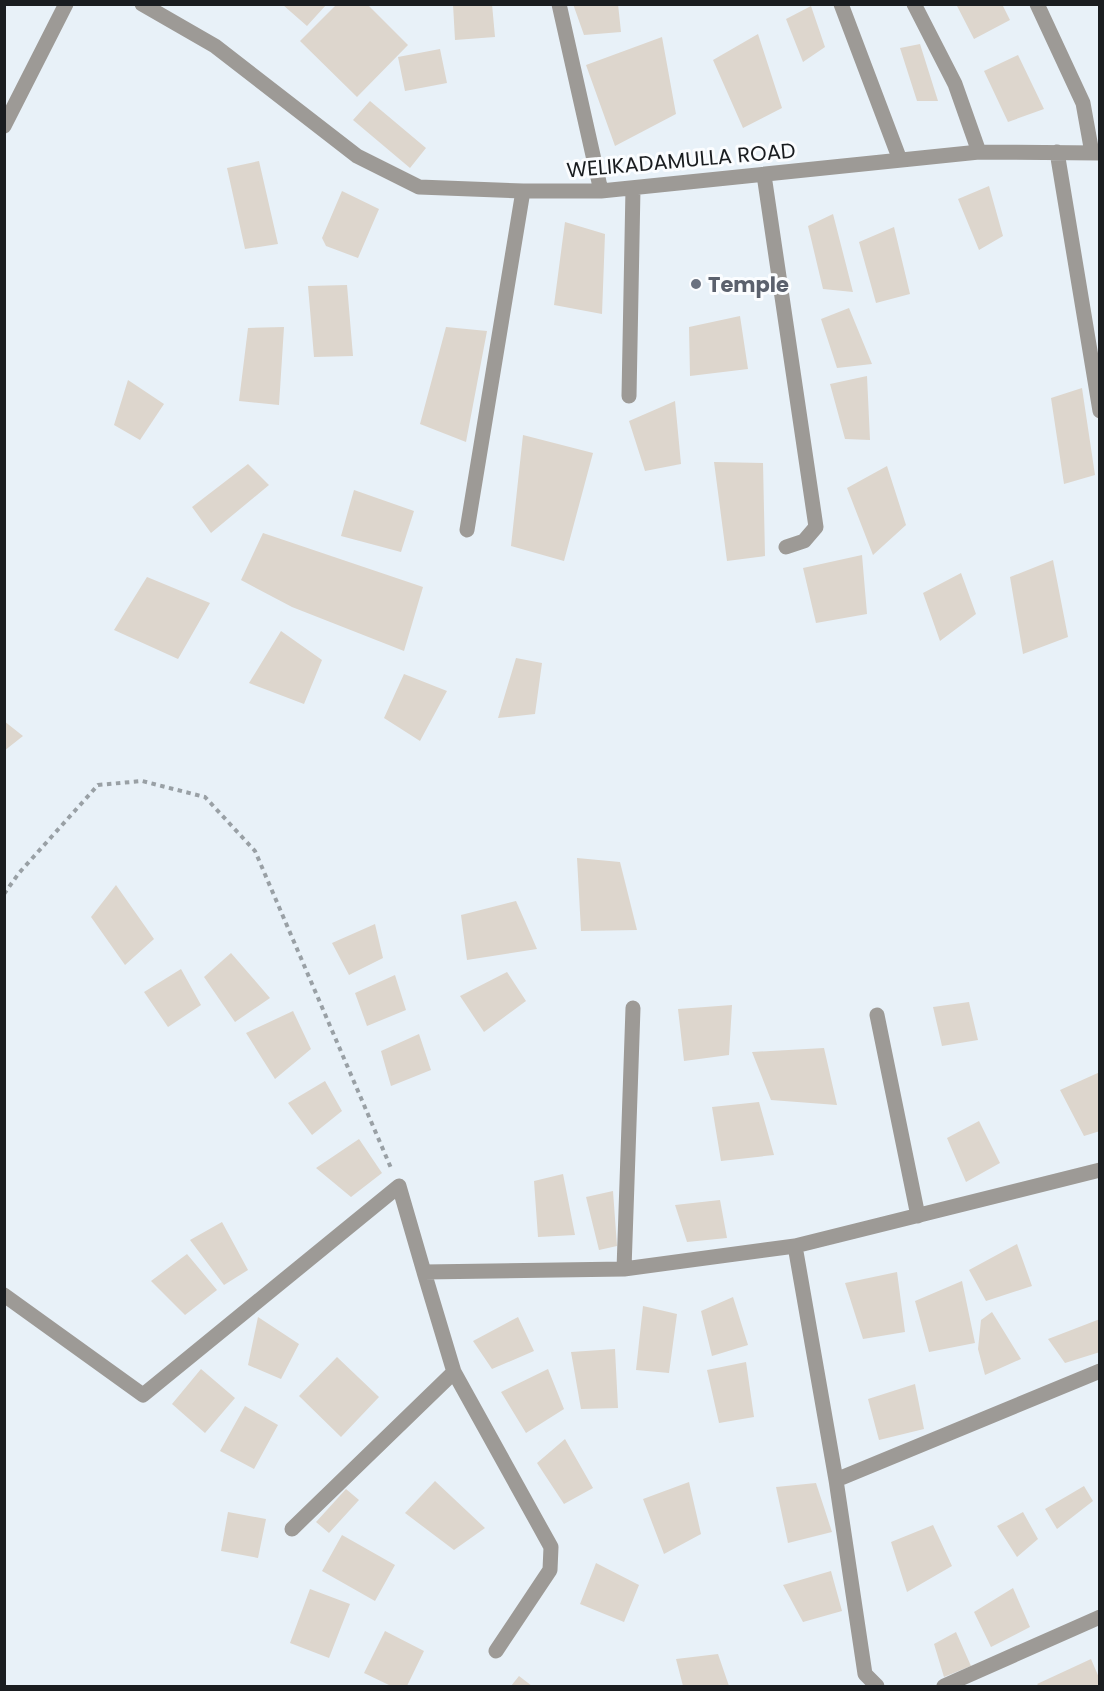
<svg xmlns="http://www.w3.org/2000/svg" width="1104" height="1691" font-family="Poppins,sans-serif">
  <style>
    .building { fill: #ddd6cd }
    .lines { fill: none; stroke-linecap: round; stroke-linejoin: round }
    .path { stroke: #99a0a5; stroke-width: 4; stroke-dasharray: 4.5 4.5; stroke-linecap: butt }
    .minor { stroke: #9d9a96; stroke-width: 15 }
    .worship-dot { fill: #6b7280; stroke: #fbfdff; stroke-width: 2 }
    .labels { text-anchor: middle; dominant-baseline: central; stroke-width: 6; stroke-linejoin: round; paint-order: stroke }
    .street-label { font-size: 21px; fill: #1a1d20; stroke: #fbfdff }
    .worship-label { font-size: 21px; font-weight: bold; fill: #5b616d; stroke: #fbfdff; text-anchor: start }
  </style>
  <rect width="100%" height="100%" fill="#e8f1f8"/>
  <!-- building -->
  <path class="building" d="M 337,4 L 367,4 L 408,45 L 357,97 L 300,41 Z
    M 453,4 L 492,4 L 495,37 L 455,40 Z
    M 573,4 L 618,4 L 621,32 L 584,35 Z
    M 956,4 L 1002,4 L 1010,20 L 974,39 Z
    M 283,5 L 326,5 L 307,26 Z
    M 811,6 L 825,47 L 803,62 L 786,19 Z
    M 758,34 L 782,108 L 743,128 L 713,60 Z
    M 662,37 L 676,114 L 615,146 L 586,65 Z
    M 920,44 L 938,101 L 917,101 L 900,48 Z
    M 440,49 L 447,83 L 405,91 L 398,57 Z
    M 1018,55 L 1044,109 L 1008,122 L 984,71 Z
    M 370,101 L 426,148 L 410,168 L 353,120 Z
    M 259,161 L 278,244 L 245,249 L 227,168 Z
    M 989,186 L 1003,236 L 979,250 L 958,199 Z
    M 342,191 L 379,209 L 358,258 L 326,246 L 322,238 Z
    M 833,214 L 853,292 L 823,289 L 808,226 Z
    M 565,222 L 605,234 L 602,314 L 554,305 Z
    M 894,227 L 910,294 L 876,303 L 859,242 Z
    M 347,285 L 353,356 L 314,357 L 308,286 Z
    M 849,308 L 872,364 L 837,368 L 821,319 Z
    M 740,316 L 748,369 L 690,376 L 689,327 Z
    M 284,327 L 279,405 L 239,401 L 248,328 Z
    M 446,327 L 487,331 L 466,442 L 420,424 Z
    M 867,376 L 870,440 L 845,439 L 830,384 Z
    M 128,380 L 164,404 L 140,440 L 114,425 Z
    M 1082,388 L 1095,475 L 1064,484 L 1051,398 Z
    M 675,401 L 681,464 L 645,471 L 629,421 Z
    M 523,435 L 593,453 L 564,561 L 511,546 Z
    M 714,462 L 763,463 L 765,556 L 727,561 Z
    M 248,464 L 269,485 L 211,533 L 192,507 Z
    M 887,466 L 906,525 L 873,555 L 847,488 Z
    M 354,490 L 414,511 L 401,552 L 341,536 Z
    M 263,533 L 423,587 L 404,651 L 292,607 L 241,580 Z
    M 862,555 L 867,614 L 816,623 L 803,568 Z
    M 1053,560 L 1068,637 L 1023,654 L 1010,577 Z
    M 961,573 L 976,614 L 940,641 L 923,593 Z
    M 147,577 L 210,603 L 178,659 L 114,630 Z
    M 281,631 L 322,660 L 304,704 L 249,683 Z
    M 516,658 L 542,663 L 535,714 L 498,718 Z
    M 404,674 L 447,691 L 420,741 L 384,718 Z
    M 4,721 L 23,736 L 4,751 Z
    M 577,858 L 620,862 L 637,930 L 581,931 Z
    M 116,885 L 154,939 L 125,965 L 91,917 Z
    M 516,901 L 537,949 L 467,960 L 461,915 Z
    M 375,924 L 383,958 L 349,975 L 332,943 Z
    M 231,953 L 270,998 L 235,1022 L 204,977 Z
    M 181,969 L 201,1005 L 168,1027 L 144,992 Z
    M 507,972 L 526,1001 L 484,1032 L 460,996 Z
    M 395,975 L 406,1010 L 367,1026 L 355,993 Z
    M 969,1002 L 978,1040 L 942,1046 L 933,1007 Z
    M 732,1005 L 729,1055 L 684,1061 L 678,1009 Z
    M 293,1011 L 311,1049 L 275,1079 L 246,1033 Z
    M 419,1034 L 431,1070 L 391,1086 L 381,1051 Z
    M 824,1048 L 837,1105 L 771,1100 L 752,1052 Z
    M 1100,1072 L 1100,1131 L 1084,1136 L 1060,1090 Z
    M 325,1081 L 342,1111 L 312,1135 L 288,1103 Z
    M 759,1102 L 774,1155 L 721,1161 L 712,1107 Z
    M 979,1121 L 1000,1163 L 966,1182 L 947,1138 Z
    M 359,1139 L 382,1173 L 351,1197 L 316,1168 Z
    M 563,1174 L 575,1235 L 538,1237 L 534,1181 Z
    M 613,1191 L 617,1246 L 599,1250 L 586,1197 Z
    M 720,1200 L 727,1238 L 687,1242 L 675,1205 Z
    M 222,1222 L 248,1270 L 224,1285 L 190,1240 Z
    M 1017,1244 L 1032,1286 L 986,1301 L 969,1270 Z
    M 187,1254 L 217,1290 L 185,1315 L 151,1281 Z
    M 897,1272 L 905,1332 L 863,1339 L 845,1283 Z
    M 962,1281 L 975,1343 L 929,1352 L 915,1301 Z
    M 733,1297 L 748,1345 L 712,1356 L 701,1311 Z
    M 643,1306 L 677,1314 L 669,1373 L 636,1370 Z
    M 992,1312 L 1021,1359 L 985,1375 L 978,1349 L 981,1320 Z
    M 258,1317 L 299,1344 L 281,1379 L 248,1365 Z
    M 518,1317 L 534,1351 L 492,1369 L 473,1341 Z
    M 1100,1319 L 1100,1352 L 1065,1363 L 1048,1339 Z
    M 615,1349 L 618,1408 L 581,1409 L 571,1352 Z
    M 337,1357 L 379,1397 L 341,1437 L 299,1396 Z
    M 746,1362 L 754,1417 L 719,1423 L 707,1370 Z
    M 201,1369 L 235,1398 L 205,1433 L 172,1404 Z
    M 548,1369 L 564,1409 L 526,1433 L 501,1392 Z
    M 915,1384 L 924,1429 L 879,1440 L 868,1399 Z
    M 245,1406 L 278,1425 L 254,1469 L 220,1451 Z
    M 565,1439 L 593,1488 L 564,1504 L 537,1463 Z
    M 435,1481 L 485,1528 L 454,1550 L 405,1513 Z
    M 689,1482 L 701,1534 L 664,1554 L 643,1499 Z
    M 816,1483 L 832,1532 L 788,1543 L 776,1487 Z
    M 1084,1486 L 1093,1501 L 1057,1529 L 1045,1509 Z
    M 346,1489 L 359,1500 L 329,1533 L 316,1522 Z
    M 228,1512 L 266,1519 L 258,1558 L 221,1551 Z
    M 1023,1512 L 1038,1539 L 1017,1557 L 997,1526 Z
    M 933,1525 L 952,1566 L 907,1592 L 891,1542 Z
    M 342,1535 L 395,1565 L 375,1601 L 322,1571 Z
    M 596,1563 L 639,1585 L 624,1622 L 580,1604 Z
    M 831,1571 L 842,1611 L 803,1622 L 783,1585 Z
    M 1013,1588 L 1030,1627 L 991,1647 L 974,1612 Z
    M 310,1589 L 350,1604 L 329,1658 L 290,1643 Z
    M 385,1631 L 424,1651 L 407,1686 L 391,1686 L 364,1673 Z
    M 956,1632 L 971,1666 L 944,1677 L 934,1644 Z
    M 718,1654 L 729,1686 L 683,1686 L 676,1659 Z
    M 1091,1659 L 1100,1680 L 1100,1686 L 1039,1686 L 1037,1684 Z
    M 519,1676 L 532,1686 L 511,1686 Z"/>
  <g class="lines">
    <!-- path -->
    <path class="path" d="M 4,894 L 19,873 L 98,785 L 142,781 L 205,797 L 255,851 L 391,1168"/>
    <!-- minor -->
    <path class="minor" d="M 142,4 L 215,46 L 357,156 L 419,187 L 523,191 L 601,191 L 979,152 L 1100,153
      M 559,4 L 601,191
      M 841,4 L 900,160
      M 914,4 L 955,84 L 979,152
      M 1037,4 L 1083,103 L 1092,153
      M 4,126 L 66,4
      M 1057,152 L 1100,411
      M 764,175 L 816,527 L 804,541 L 786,547
      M 629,396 L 633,188
      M 467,530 L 523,191
      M 877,1015 L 918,1216
      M 624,1269 L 633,1008
      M 424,1272 L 454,1372 L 551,1547 L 550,1570 L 496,1651
      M 4,1295 L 143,1395 L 399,1186 L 424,1272 L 624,1269 L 795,1246
      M 836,1480 L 1100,1371
      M 292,1529 L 454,1372
      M 877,1686 L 865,1674 L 836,1480 L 795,1246 L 1100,1170
      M 944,1686 L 1100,1617"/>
  </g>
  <!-- markers -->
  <circle class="worship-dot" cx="696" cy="284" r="6"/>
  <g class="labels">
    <!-- street labels -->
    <g class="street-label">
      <text transform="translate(681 160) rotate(-5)">WELIKADAMULLA ROAD</text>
    </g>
    <!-- worship labels -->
    <g class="worship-label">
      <text x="708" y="284">Temple</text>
    </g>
  </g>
  <!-- border -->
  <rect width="1104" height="1691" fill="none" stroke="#1a1d20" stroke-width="12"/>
</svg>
